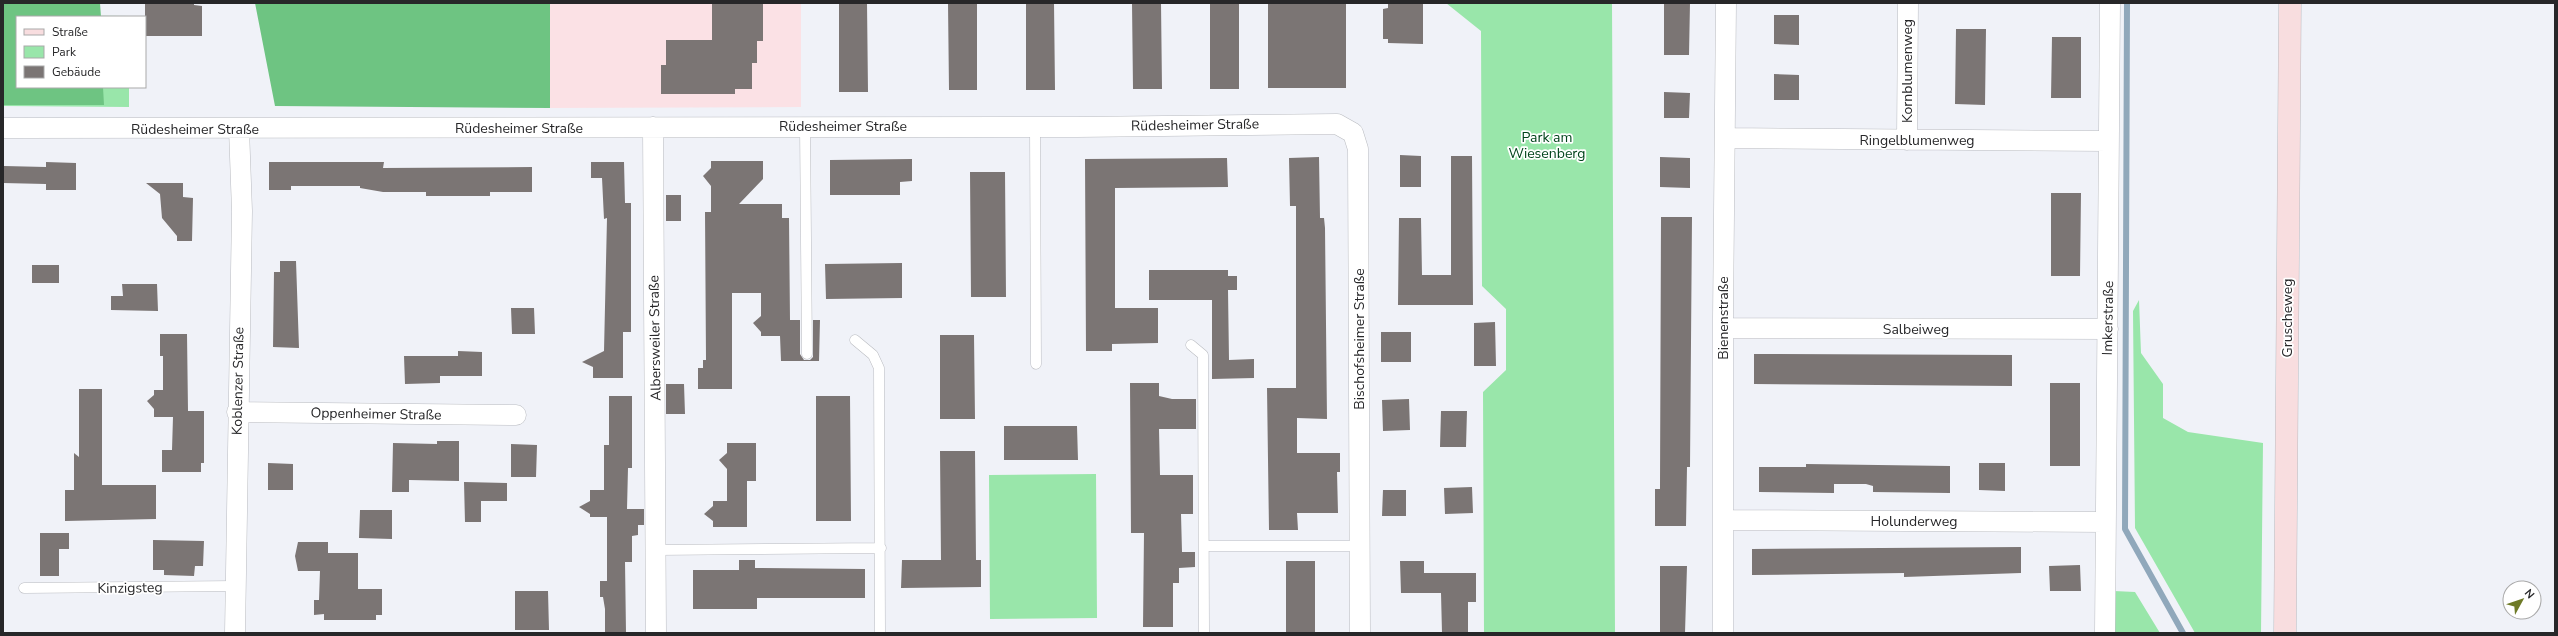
<svg xmlns="http://www.w3.org/2000/svg" width="2558" height="636" font-family="'Nunito Sans',sans-serif">
  <style>
    .education { fill: #fbe1e5 }
    .green { fill: #99e6aa }
    .forest { fill: #6ec482 }
    .lines { fill: none; stroke-linecap: round; stroke-linejoin: round }
    .stream { stroke: #90a8bb; stroke-width: 6 }
    .building { fill: #7b7574 }
    .lane-casing { stroke: #babcc1; stroke-width: 11 }
    .street-casing { stroke: #babcc1; stroke-width: 21 }
    .secondary-casing { stroke: #babcc1; stroke-width: 23 }
    .lane { stroke: #fff; stroke-width: 10 }
    .street { stroke: #fff; stroke-width: 20 }
    .secondary { stroke: #f8dddf; stroke-width: 22 }
    .labels { text-anchor: middle; dominant-baseline: central; stroke-width: 3.5; stroke-linejoin: round; paint-order: stroke }
    .street-label { font-size: 14px; fill: #272729; stroke: #fff }
    .park-label { font-size: 14px; fill: #00441b; stroke: #fff }
  </style>
  <rect width="100%" height="100%" fill="#f0f2f8"/>
  <!-- education -->
  <path class="education" d="M 550,3 L 801,3 L 801,107 L 550,108 Z"/>
  <!-- green -->
  <path class="green" d="M 1446,3 L 1612,3 L 1615,633 L 1484,633 L 1483,392 L 1506,370 L 1506,309 L 1482,286 L 1481,31 Z
    M 3,15 L 129,16 L 17,17 L 17,87 L 129,87 L 129,107 L 3,106 Z
    M 2139,300 L 2141,353 L 2163,384 L 2163,418 L 2188,432 L 2263,443 L 2261,633 L 2195,633 L 2135,528 L 2133,311 Z
    M 1096,474 L 1097,618 L 990,619 L 989,475 Z
    M 2114,591 L 2135,592 L 2160,633 L 2113,633 Z"/>
  <!-- forest -->
  <path class="forest" d="M 3,3 L 100,3 L 101,17 L 17,17 L 17,87 L 103,87 L 104,105 L 3,105 Z
    M 255,3 L 550,3 L 550,108 L 275,106 Z"/>
  <g class="lines">
    <!-- stream -->
    <path class="stream" d="M 2127,3 L 2125,529 L 2183,633"/>
  </g>
  <!-- building -->
  <path class="building" d="M 145,3 L 194,3 L 194,5 L 202,6 L 202,36 L 145,36 Z
    M 712,3 L 763,3 L 763,41 L 757,41 L 757,63 L 752,63 L 752,89 L 735,89 L 735,94 L 661,94 L 661,65 L 666,65 L 666,40 L 712,40 Z
    M 839,3 L 867,3 L 868,92 L 839,92 Z
    M 948,3 L 977,3 L 977,90 L 949,90 Z
    M 1026,3 L 1054,3 L 1055,90 L 1026,90 Z
    M 1132,3 L 1161,3 L 1162,89 L 1133,89 Z
    M 1210,3 L 1239,3 L 1239,89 L 1210,89 Z
    M 1268,3 L 1346,3 L 1346,88 L 1268,88 Z
    M 1664,3 L 1690,3 L 1689,55 L 1664,55 Z
    M 1388,4 L 1423,4 L 1423,44 L 1388,43 L 1388,39 L 1383,39 L 1383,9 L 1388,8 Z
    M 1774,15 L 1799,15 L 1799,45 L 1774,44 Z
    M 1956,29 L 1986,29 L 1985,105 L 1955,104 Z
    M 2052,37 L 2081,37 L 2081,98 L 2051,98 Z
    M 1774,74 L 1799,75 L 1799,100 L 1774,100 Z
    M 1664,92 L 1690,93 L 1689,118 L 1664,118 Z
    M 1400,155 L 1421,156 L 1421,187 L 1400,187 Z
    M 1451,156 L 1472,156 L 1473,305 L 1398,305 L 1399,218 L 1421,218 L 1422,275 L 1451,275 Z
    M 1319,157 L 1320,218 L 1324,218 L 1325,228 L 1327,419 L 1297,418 L 1297,453 L 1340,453 L 1340,472 L 1337,472 L 1338,513 L 1297,513 L 1298,530 L 1269,530 L 1267,388 L 1296,388 L 1296,206 L 1290,206 L 1289,158 Z
    M 1660,157 L 1690,158 L 1690,188 L 1660,187 Z
    M 1227,158 L 1228,187 L 1115,188 L 1115,308 L 1158,308 L 1158,343 L 1112,344 L 1112,351 L 1086,351 L 1085,159 Z
    M 912,159 L 912,181 L 900,182 L 900,195 L 830,195 L 830,160 Z
    M 711,161 L 763,161 L 763,179 L 739,204 L 782,204 L 782,218 L 789,218 L 790,320 L 800,320 L 800,354 L 804,360 L 810,360 L 813,357 L 813,320 L 820,320 L 819,361 L 781,361 L 780,336 L 761,336 L 761,332 L 753,323 L 761,316 L 761,293 L 732,293 L 732,389 L 698,389 L 698,368 L 703,368 L 703,360 L 706,360 L 705,212 L 711,212 L 711,186 L 703,176 L 711,168 Z
    M 46,162 L 76,163 L 76,190 L 46,190 L 46,184 L 3,183 L 4,166 L 46,167 Z
    M 269,162 L 384,162 L 383,168 L 532,167 L 532,192 L 490,192 L 490,196 L 426,196 L 426,192 L 383,192 L 360,188 L 360,186 L 291,186 L 291,190 L 269,190 Z
    M 591,162 L 624,162 L 625,203 L 631,203 L 631,332 L 623,332 L 623,378 L 593,378 L 593,367 L 582,362 L 604,351 L 607,218 L 604,219 L 602,178 L 591,178 Z
    M 970,172 L 1005,172 L 1006,297 L 971,297 Z
    M 146,183 L 183,183 L 183,197 L 193,198 L 192,241 L 177,241 L 177,236 L 162,218 L 160,194 Z
    M 2051,193 L 2081,193 L 2080,276 L 2051,276 Z
    M 666,195 L 681,195 L 681,221 L 666,221 Z
    M 1661,217 L 1692,217 L 1690,467 L 1687,467 L 1686,526 L 1655,526 L 1655,489 L 1660,489 Z
    M 280,261 L 296,261 L 299,348 L 273,347 L 274,272 L 280,272 Z
    M 902,263 L 902,298 L 826,299 L 825,264 Z
    M 32,265 L 59,265 L 59,283 L 32,283 Z
    M 1149,270 L 1228,270 L 1228,276 L 1237,276 L 1237,290 L 1228,290 L 1229,360 L 1254,359 L 1254,378 L 1212,379 L 1212,300 L 1149,300 Z
    M 122,284 L 157,284 L 158,311 L 111,310 L 111,296 L 123,296 Z
    M 511,308 L 534,308 L 535,334 L 512,334 Z
    M 1495,322 L 1496,366 L 1474,366 L 1474,323 Z
    M 1381,332 L 1411,332 L 1411,362 L 1381,362 Z
    M 160,334 L 187,334 L 188,411 L 204,411 L 204,463 L 201,463 L 201,472 L 162,472 L 162,450 L 172,450 L 173,417 L 154,417 L 154,409 L 147,401 L 154,395 L 154,390 L 163,390 L 163,356 L 160,356 Z
    M 940,335 L 974,335 L 975,419 L 940,419 Z
    M 458,351 L 482,352 L 482,376 L 440,376 L 440,383 L 405,384 L 404,356 L 458,356 Z
    M 1754,354 L 2012,355 L 2012,386 L 1754,384 Z
    M 1130,383 L 1159,383 L 1159,396 L 1172,399 L 1196,399 L 1196,429 L 1159,429 L 1160,475 L 1193,475 L 1193,514 L 1181,514 L 1182,552 L 1195,552 L 1195,567 L 1179,568 L 1179,583 L 1173,583 L 1173,627 L 1143,627 L 1144,533 L 1131,533 Z
    M 2050,383 L 2080,383 L 2080,466 L 2050,466 Z
    M 666,384 L 684,384 L 685,414 L 666,414 Z
    M 79,389 L 102,389 L 102,485 L 156,485 L 156,519 L 65,521 L 65,490 L 74,490 L 74,453 L 79,457 Z
    M 609,396 L 632,396 L 632,468 L 628,468 L 627,509 L 644,509 L 644,525 L 638,525 L 638,535 L 632,536 L 632,562 L 625,562 L 626,633 L 605,633 L 605,609 L 603,597 L 600,597 L 600,581 L 607,581 L 607,517 L 590,517 L 590,514 L 579,507 L 590,501 L 590,490 L 604,490 L 604,445 L 609,445 Z
    M 816,396 L 850,396 L 851,521 L 816,521 Z
    M 1409,399 L 1410,430 L 1383,431 L 1382,400 Z
    M 1441,411 L 1467,411 L 1466,447 L 1440,447 Z
    M 1004,426 L 1077,426 L 1078,460 L 1004,460 Z
    M 437,441 L 459,441 L 459,481 L 409,480 L 409,492 L 392,492 L 393,443 L 437,444 Z
    M 727,443 L 756,443 L 756,481 L 747,481 L 747,527 L 713,527 L 713,521 L 704,514 L 713,506 L 713,501 L 727,501 L 727,469 L 719,460 L 727,453 Z
    M 511,444 L 537,445 L 536,477 L 511,477 Z
    M 940,451 L 975,451 L 976,560 L 981,560 L 981,587 L 901,588 L 902,560 L 941,560 Z
    M 268,463 L 293,464 L 293,490 L 268,490 Z
    M 1979,463 L 2005,463 L 2005,491 L 1979,490 Z
    M 1806,464 L 1950,466 L 1950,493 L 1873,492 L 1873,486 L 1866,484 L 1834,484 L 1834,493 L 1759,492 L 1759,467 L 1806,467 Z
    M 464,482 L 507,483 L 507,501 L 481,501 L 481,522 L 465,522 Z
    M 1472,487 L 1473,513 L 1445,514 L 1444,488 Z
    M 1383,490 L 1406,490 L 1406,516 L 1382,516 Z
    M 360,510 L 392,510 L 392,539 L 359,538 Z
    M 40,533 L 69,533 L 69,549 L 59,549 L 59,576 L 40,576 Z
    M 153,540 L 204,541 L 203,566 L 195,566 L 194,576 L 164,575 L 164,570 L 153,570 Z
    M 298,542 L 328,542 L 328,553 L 358,553 L 358,589 L 382,589 L 382,615 L 376,615 L 376,620 L 324,620 L 324,614 L 314,615 L 314,600 L 319,600 L 320,571 L 298,571 L 295,556 Z
    M 2021,547 L 2021,573 L 1904,577 L 1904,573 L 1752,575 L 1752,549 Z
    M 739,560 L 755,560 L 755,568 L 865,569 L 865,598 L 757,598 L 757,609 L 693,609 L 693,570 L 739,570 Z
    M 1286,561 L 1315,561 L 1315,633 L 1286,633 Z
    M 1400,561 L 1424,561 L 1424,573 L 1476,573 L 1476,602 L 1468,602 L 1468,633 L 1442,633 L 1441,593 L 1401,593 Z
    M 2080,565 L 2081,591 L 2050,591 L 2049,566 Z
    M 1660,566 L 1687,566 L 1685,633 L 1660,633 Z
    M 515,591 L 548,591 L 549,630 L 515,630 Z"/>
  <g class="lines">
    <defs>
      <path id="lane" d="M 805,126 L 807,354
        M 1035,126 L 1036,364
        M 855,340 L 873,355 L 879,368 L 880,633
        M 1191,345 L 1203,355 L 1204,633
        M 1205,546 L 1359,546
        M 656,550 L 881,548
        M 24,588 L 235,586"/>
      <path id="street" d="M 653,127 L 656,633
        M 3,128 L 1077,127 L 1337,124 L 1353,133 L 1358,149 L 1360,633
        M 1725,138 L 2109,141
        M 1907,140 L 1908,3
        M 1723,328 L 2108,329
        M 237,412 L 516,415
        M 1724,520 L 2105,522
        M 235,633 L 242,211 L 239,129
        M 1723,633 L 1723,318 L 1726,3
        M 2105,633 L 2110,3"/>
      <path id="secondary" d="M 2285,633 L 2290,3"/>
    </defs>
    <!-- lane casing -->
    <use href="#lane" class="lane-casing"/>
    <!-- street casing -->
    <use href="#street" class="street-casing"/>
    <!-- secondary casing -->
    <use href="#secondary" class="secondary-casing"/>
    <!-- lane -->
    <use href="#lane" class="lane"/>
    <!-- street -->
    <use href="#street" class="street"/>
    <!-- secondary -->
    <use href="#secondary" class="secondary"/>
  </g>
  <g class="labels">
    <!-- street labels -->
    <g class="street-label">
      <text transform="translate(1907 71) rotate(-90)">Kornblumenweg</text>
      <text transform="translate(1195 125) rotate(-1)">Rüdesheimer Straße</text>
      <text x="843" y="126">Rüdesheimer Straße</text>
      <text x="519" y="128">Rüdesheimer Straße</text>
      <text x="195" y="129">Rüdesheimer Straße</text>
      <text x="1917" y="140">Ringelblumenweg</text>
      <text transform="translate(1723 318) rotate(-90)">Bienenstraße</text>
      <text transform="translate(2108 318) rotate(-89)">Imkerstraße</text>
      <text transform="translate(2287 318) rotate(-90)">Gruscheweg</text>
      <text x="1916" y="329">Salbeiweg</text>
      <text transform="translate(655 338) rotate(-91)">Albersweiler Straße</text>
      <text transform="translate(1359 339) rotate(-90)">Bischofsheimer Straße</text>
      <text transform="translate(238 381) rotate(-89)">Koblenzer Straße</text>
      <text transform="translate(376 414) rotate(1)">Oppenheimer Straße</text>
      <text x="1914" y="521">Holunderweg</text>
      <text transform="translate(130 588) rotate(-1)">Kinzigsteg</text>
    </g>
    <!-- park labels -->
    <g class="park-label">
      <text x="1547" y="137">Park am<tspan x="1547" dy="16">Wiesenberg</tspan></text>
    </g>
  </g>
  <!-- border -->
  <rect width="2558" height="636" fill="none" stroke="#272729" stroke-width="8"/>
  <!-- legend -->
  <rect x="16" y="16" width="130" height="72" fill="#ffffff" stroke="#a9a9a9"/>
  <rect x="24" y="29" width="20" height="6" fill="#f8dddf" stroke="#a9a9a9"/>
  <text x="52" y="36" font-size="12" fill="#272729">Straße</text>
  <rect x="24" y="46" width="20" height="12" fill="#99e6aa" stroke="#a9a9a9"/>
  <text x="52" y="56" font-size="12" fill="#272729">Park</text>
  <rect x="24" y="66" width="20" height="12" fill="#7b7574" stroke="#a9a9a9"/>
  <text x="52" y="76" font-size="12" fill="#272729">Gebäude</text>
  <!-- north arrow -->
  <g transform="translate(2522 600) rotate(50)"><circle r="19" fill="#ffffff" stroke="#a9a9a9"/>
  <path d="M0-3L7 15L0 10L-7 15Z" fill="#6e7a27"/>
  <text y="-6" font-size="11" font-weight="bold" text-anchor="middle" fill="#272729">N</text>
  </g>
</svg>
